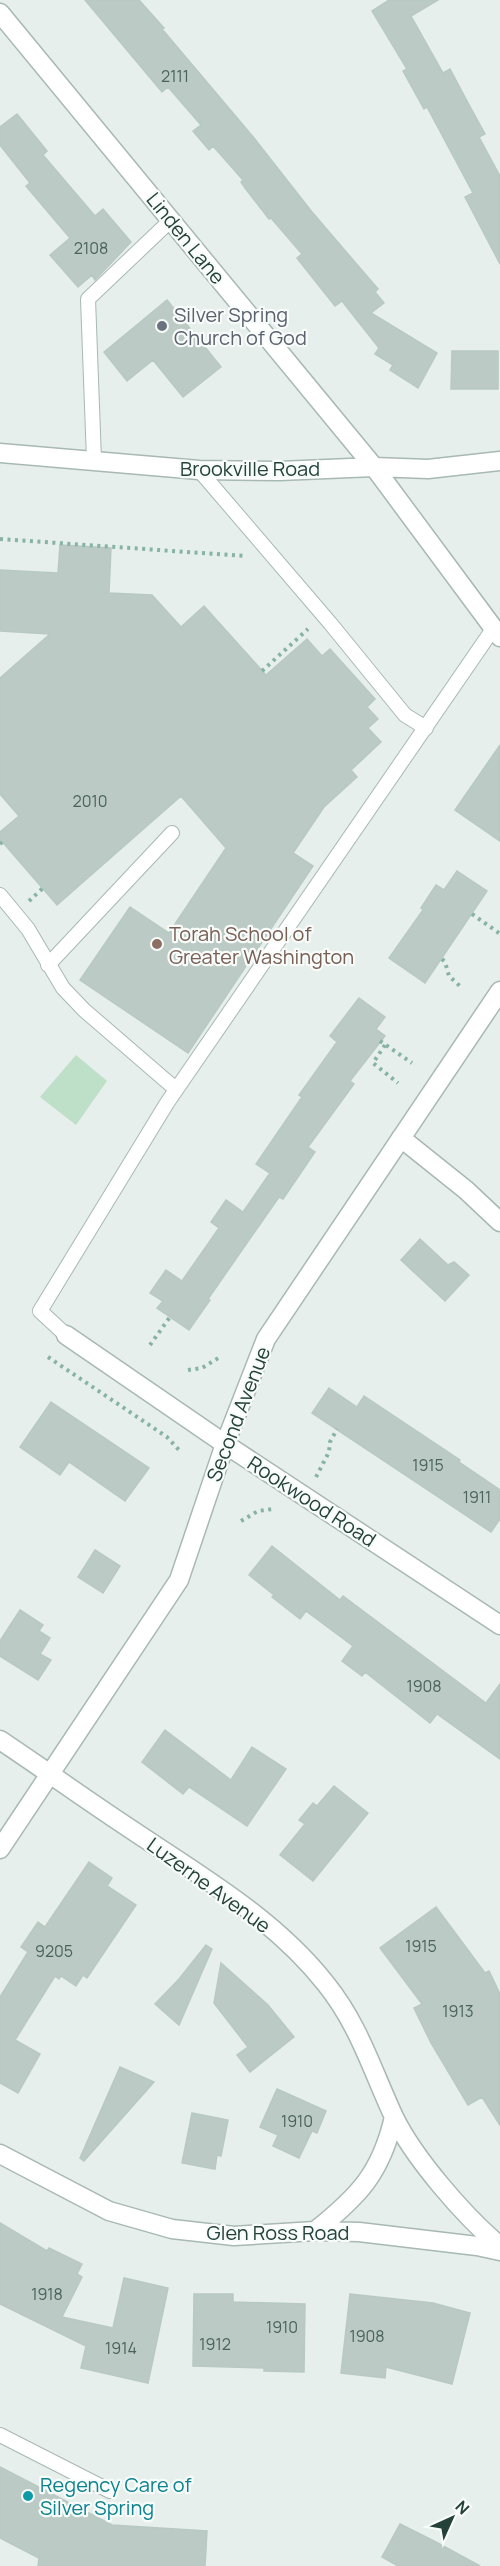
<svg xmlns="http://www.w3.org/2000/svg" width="500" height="2566" font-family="Manrope,sans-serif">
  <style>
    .green { fill: #bfe0c8 }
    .building { fill: #bbcac4; stroke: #b8c9c2; stroke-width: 1.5 }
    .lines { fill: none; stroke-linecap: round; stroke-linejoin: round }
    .service-casing { stroke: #a8b8b2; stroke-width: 16 }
    .minor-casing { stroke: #a8b8b2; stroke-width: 21 }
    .tertiary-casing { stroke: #a8b8b2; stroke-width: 21 }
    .path { stroke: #86b3a5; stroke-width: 4; stroke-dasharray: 3 4.5; stroke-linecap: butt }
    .service { stroke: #fff; stroke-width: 14 }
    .minor { stroke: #fff; stroke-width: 18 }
    .tertiary { stroke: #fff; stroke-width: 18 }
    .worship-dot { fill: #6b7280; stroke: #f7fbf9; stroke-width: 2 }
    .education-dot { fill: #8d6e63; stroke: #f7fbf9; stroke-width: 2 }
    .culture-dot { fill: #0f9aa8; stroke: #f7fbf9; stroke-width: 2 }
    .labels { text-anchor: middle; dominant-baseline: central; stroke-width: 4.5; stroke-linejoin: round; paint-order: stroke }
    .number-label { font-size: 16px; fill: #4a645c }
    .street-label { font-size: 20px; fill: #24423a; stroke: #f7fbf9 }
    .worship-label { font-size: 20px; fill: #5b616d; stroke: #f7fbf9; text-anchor: start }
    .education-label { font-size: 20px; fill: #785e54; stroke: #f7fbf9; text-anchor: start }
    .culture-label { font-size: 20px; fill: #0d838f; stroke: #f7fbf9; text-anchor: start }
  </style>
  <rect width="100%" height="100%" fill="#e6efeb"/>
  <!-- green -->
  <path class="green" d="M 76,1055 L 107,1081 L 76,1125 L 40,1097 Z"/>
  <!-- building -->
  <path class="building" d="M 85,0 L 139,0 L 164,28 L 162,29 L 254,138 L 312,212 L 378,289 L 375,292 L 384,303 L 371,313 L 437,353 L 418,388 L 390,370 L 393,365 L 375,354 L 379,348 L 342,301 L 335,306 L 297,258 L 302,254 L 271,218 L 269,219 L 245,188 L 241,182 L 243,180 L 213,146 L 209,150 L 193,131 L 201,125 L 168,87 L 162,92 Z
    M 389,0 L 438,0 L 411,16 L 443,73 L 450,69 L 467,101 L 485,134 L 479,137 L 500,176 L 500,264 L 465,197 L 473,193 L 427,107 L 424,109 L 403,71 L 407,69 L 372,11 Z
    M 17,114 L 47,151 L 43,155 L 95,216 L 103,209 L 131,242 L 95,280 L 92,275 L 78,287 L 50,255 L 70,238 L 26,186 L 30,183 L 0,145 L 0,127 Z
    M 167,300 L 221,367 L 183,397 L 153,360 L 127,381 L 104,352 Z
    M 452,351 L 498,351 L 498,389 L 451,389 Z
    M 60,545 L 111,548 L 109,593 L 152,595 L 181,627 L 204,606 L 266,675 L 307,639 L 322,656 L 330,649 L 375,699 L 367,707 L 378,719 L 368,728 L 381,742 L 351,770 L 357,777 L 324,807 L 293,853 L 313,866 L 188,1053 L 80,980 L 130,907 L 169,933 L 226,848 L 181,796 L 57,905 L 0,839 L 0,832 L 19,816 L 0,794 L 0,678 L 50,634 L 0,631 L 0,570 L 58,573 Z
    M 500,745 L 500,841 L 455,810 Z
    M 457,871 L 487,891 L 425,983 L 389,958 L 423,910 L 421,908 L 436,885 L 444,890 Z
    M 359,998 L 385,1017 L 376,1029 L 385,1036 L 350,1081 L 354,1084 L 308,1147 L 315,1152 L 283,1199 L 279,1197 L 208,1299 L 210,1300 L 189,1330 L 157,1308 L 163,1301 L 150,1293 L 166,1270 L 182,1281 L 219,1228 L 211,1222 L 226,1200 L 243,1212 L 270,1173 L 256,1164 L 302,1097 L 299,1095 L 337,1042 L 330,1036 Z
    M 420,1239 L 448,1265 L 454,1262 L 469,1275 L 445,1301 L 401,1260 Z
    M 329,1388 L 357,1407 L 364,1396 L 460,1460 L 459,1462 L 500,1490 L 500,1519 L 491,1532 L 312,1413 Z
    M 51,1402 L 149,1468 L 125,1501 L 69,1462 L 60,1475 L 20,1447 Z
    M 272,1546 L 340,1600 L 343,1596 L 486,1703 L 500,1684 L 500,1759 L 437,1714 L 430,1723 L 365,1672 L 362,1676 L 342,1661 L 353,1646 L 306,1611 L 300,1619 L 272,1597 L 274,1595 L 249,1575 Z
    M 95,1550 L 120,1566 L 103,1593 L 78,1577 Z
    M 20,1610 L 43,1625 L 39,1631 L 50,1638 L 40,1654 L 51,1660 L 38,1680 L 0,1656 L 0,1641 Z
    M 165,1730 L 231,1780 L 252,1747 L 286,1769 L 247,1826 L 189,1787 L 183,1794 L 142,1762 Z
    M 334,1786 L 368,1813 L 313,1881 L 280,1855 L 305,1824 L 299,1820 L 313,1803 L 317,1806 Z
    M 89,1862 L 112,1878 L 107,1886 L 136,1905 L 87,1978 L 83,1975 L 76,1986 L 61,1976 L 59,1979 L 55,1976 L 15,2040 L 40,2054 L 18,2093 L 0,2083 L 0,1997 L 28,1952 L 21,1947 L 38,1922 L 45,1927 Z
    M 436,1907 L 485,1973 L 489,1971 L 500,1994 L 500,2125 L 482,2097 L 468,2105 L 431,2043 L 414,2008 L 422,2004 L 380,1948 Z
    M 206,1945 L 212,1949 L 179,2025 L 155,2004 L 179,1979 Z
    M 221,1963 L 268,2005 L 294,2037 L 250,2072 L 237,2055 L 248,2047 L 214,2003 Z
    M 120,2067 L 154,2082 L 84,2161 L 80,2158 Z
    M 277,2089 L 326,2111 L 317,2133 L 312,2131 L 299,2158 L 273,2146 L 278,2135 L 260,2127 Z
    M 192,2113 L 228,2120 L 221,2156 L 217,2155 L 215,2169 L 182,2163 Z
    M 0,2223 L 47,2251 L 49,2248 L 82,2264 L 77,2274 L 82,2277 L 62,2317 L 113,2328 L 124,2278 L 168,2288 L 148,2383 L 81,2368 L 86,2346 L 0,2304 Z
    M 194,2294 L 233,2294 L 233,2302 L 305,2304 L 304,2372 L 264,2371 L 264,2368 L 193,2366 Z
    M 350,2294 L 433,2303 L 470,2313 L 452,2384 L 386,2367 L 385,2378 L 341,2373 Z
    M 0,2467 L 112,2525 L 207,2531 L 205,2566 L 38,2566 L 39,2558 L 0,2538 Z
    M 400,2524 L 434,2541 L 480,2566 L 398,2566 L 382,2557 Z"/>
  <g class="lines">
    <defs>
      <path id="service" d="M 94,460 L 88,299 L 171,220
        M 199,470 L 330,623 L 405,715 L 426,728
        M 0,895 L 28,929 L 63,988 L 84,1010 L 171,1085 L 178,1087
        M 48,965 L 172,833
        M 66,1335 L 40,1311 L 167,1103 L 493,629
        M 0,2435 L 110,2491"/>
      <path id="minor" d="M 401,1138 L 466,1190 L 500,1222
        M 66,1335 L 225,1444 L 500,1625
        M 0,1740 C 45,1770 89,1802 135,1832 C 202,1877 275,1919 326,1984 C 359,2025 372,2070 394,2117 C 414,2158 464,2216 500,2246
        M 0,2154 L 109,2211 L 172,2229 L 234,2236 L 315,2231 L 359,2232 L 477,2246 L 500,2251
        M 315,2231 C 359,2196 381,2173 394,2117"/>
      <path id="tertiary" d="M 0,13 L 374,467 L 500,637
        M 0,453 L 199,470 L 279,471 L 374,467 L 428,469 L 500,461
        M 0,1849 L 179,1580 L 225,1444 L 266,1339 L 500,991"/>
    </defs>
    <!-- service casing -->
    <use href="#service" class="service-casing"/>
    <!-- minor casing -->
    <use href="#minor" class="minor-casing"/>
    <!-- tertiary casing -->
    <use href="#tertiary" class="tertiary-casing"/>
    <!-- path -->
    <path class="path" d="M 0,539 L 245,556
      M 262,671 L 308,629
      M 0,844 L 2,842
      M 29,901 L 43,888
      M 472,914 L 499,933
      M 442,959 L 445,962 L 449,976 L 462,988
      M 380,1041 L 412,1063
      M 385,1045 L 373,1063 L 398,1083
      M 150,1345 L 170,1317
      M 48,1357 L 167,1437 L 179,1450
      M 188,1370 L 202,1368 L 220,1357
      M 316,1477 L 329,1452 L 330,1442 L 337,1429
      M 241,1521 L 258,1511 L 273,1509"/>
    <!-- service -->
    <use href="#service" class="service"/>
    <!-- minor -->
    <use href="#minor" class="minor"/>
    <!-- tertiary -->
    <use href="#tertiary" class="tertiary"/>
  </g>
  <!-- markers -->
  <circle class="worship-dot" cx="162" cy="326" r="6"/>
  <circle class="education-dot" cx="157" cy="944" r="6"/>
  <circle class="culture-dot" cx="28" cy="2496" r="6"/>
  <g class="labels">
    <!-- number labels -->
    <g class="number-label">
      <text x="175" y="76">2111</text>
      <text x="91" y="248">2108</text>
      <text x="90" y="801">2010</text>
      <text x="428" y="1465">1915</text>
      <text x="477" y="1497">1911</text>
      <text x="424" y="1686">1908</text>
      <text x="421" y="1946">1915</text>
      <text x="54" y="1951">9205</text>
      <text x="458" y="2011">1913</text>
      <text x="297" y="2121">1910</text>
      <text x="47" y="2294">1918</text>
      <text x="282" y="2327">1910</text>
      <text x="367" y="2336">1908</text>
      <text x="215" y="2344">1912</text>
      <text x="121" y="2348">1914</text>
    </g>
    <!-- street labels -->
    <g class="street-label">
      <text transform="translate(186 238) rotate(51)">Linden Lane</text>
      <text x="250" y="468">Brookville Road</text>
      <text transform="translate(238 1414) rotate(-69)">Second Avenue</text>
      <text transform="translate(312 1501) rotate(33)">Rookwood Road</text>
      <text transform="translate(209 1885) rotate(36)">Luzerne Avenue</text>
      <text x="278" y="2232">Glen Ross Road</text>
    </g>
    <!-- worship labels -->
    <g class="worship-label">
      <text x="174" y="314">Silver Spring<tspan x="174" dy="23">Church of God</tspan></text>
    </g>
    <!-- education labels -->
    <g class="education-label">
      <text x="169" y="933">Torah School of<tspan x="169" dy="23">Greater Washington</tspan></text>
    </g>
    <!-- culture labels -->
    <g class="culture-label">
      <text x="40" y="2484">Regency Care of<tspan x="40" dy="23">Silver Spring</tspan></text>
    </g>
  </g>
  <!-- north arrow -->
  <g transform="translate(452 2518) rotate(45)" stroke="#f7fbf9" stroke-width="4.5" paint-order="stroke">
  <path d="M0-4.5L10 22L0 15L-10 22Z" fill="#24423a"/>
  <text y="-9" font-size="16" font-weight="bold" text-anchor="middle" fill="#24423a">N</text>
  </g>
</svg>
